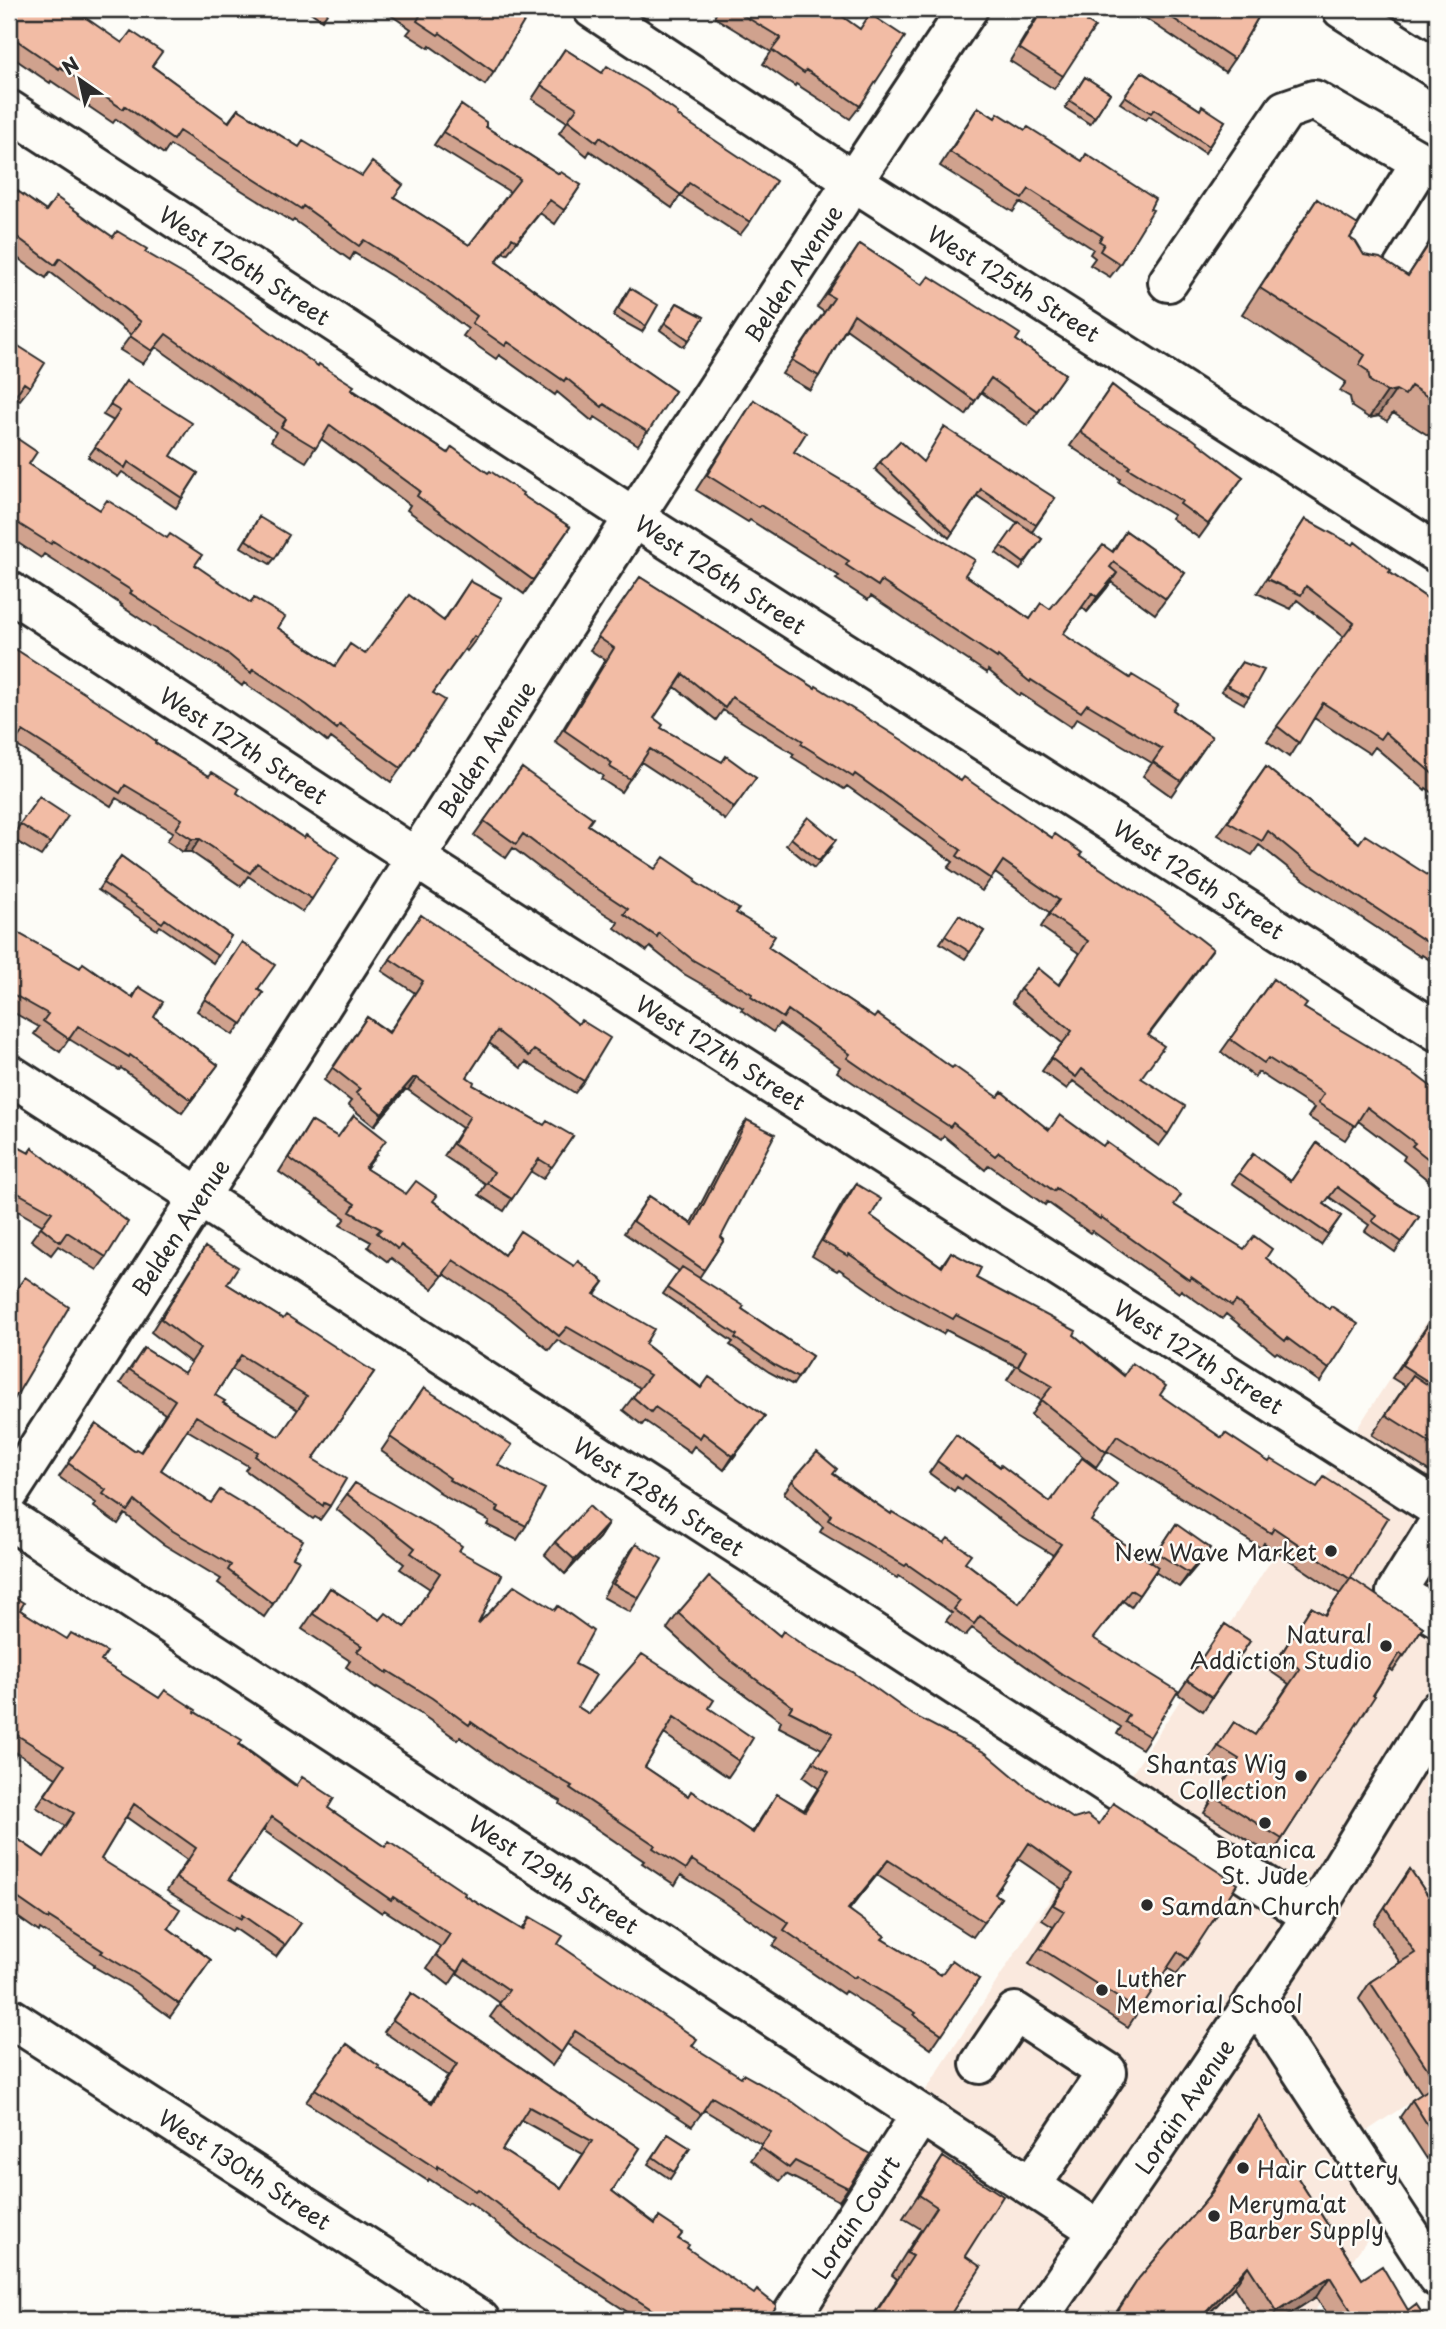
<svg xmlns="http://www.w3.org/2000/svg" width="1446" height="2329" font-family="'Playpen Sans',sans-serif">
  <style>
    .built { fill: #fae9de }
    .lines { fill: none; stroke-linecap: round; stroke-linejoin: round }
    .minor-casing { stroke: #2b2b2b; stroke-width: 44 }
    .major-casing { stroke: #2b2b2b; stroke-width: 44 }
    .minor { stroke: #fdfcf7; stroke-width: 38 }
    .major { stroke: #fdfcf7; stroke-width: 38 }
    .wall { fill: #d0a28e; stroke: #2b2b2b; stroke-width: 2; fill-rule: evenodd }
    .shaded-wall { fill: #a98474; stroke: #2b2b2b; stroke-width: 2 }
    .building { fill: #f2bca5; stroke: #2b2b2b; stroke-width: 2; fill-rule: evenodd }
    .poi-dot { fill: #2b2b2b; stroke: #fdfcf7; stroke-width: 2.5 }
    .labels { text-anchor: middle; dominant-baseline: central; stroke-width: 5; stroke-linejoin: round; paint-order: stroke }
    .street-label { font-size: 23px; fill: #2b2b2b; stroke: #fdfcf7 }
    .poi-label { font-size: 23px; fill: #2b2b2b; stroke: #fdfcf7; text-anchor: start }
  </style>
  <rect width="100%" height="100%" fill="#fdfcf7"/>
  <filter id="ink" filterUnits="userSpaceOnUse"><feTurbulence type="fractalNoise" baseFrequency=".0143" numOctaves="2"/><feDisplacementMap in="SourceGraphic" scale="14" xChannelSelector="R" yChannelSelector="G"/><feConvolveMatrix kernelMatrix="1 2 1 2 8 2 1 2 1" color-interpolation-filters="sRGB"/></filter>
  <g filter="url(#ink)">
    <!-- built -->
    <path class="built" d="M 1437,1306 L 1437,2084 L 1358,2137 L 1398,2198 L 1308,2320 L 776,2320 Z"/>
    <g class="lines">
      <defs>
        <path id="minor" d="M 593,9 L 853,181 L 1437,553
          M 1342,9 L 1437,69
          M 9,110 L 658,533 L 1437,1031
          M 1358,263 L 1421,162
          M 1168,282 L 1285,110 L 1314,100 L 1437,171
          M 9,591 L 439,873 L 1437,1508
          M 9,1074 L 1312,1916
          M 9,1493 C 329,999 639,498 968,9
          M 9,1519 L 1098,2230
          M 1437,1526 L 1396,1592 L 1437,1617
          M 1255,2000 L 1437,2277
          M 9,2017 L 480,2320
          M 980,2064 L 1015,2012 L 1107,2072 L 1031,2186
          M 789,2320 L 921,2114"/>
        <path id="major" d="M 1037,2320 L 1205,2075 L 1312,1916 L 1437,1711"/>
      </defs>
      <!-- minor casing -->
      <use href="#minor" class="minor-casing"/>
      <!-- major casing -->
      <use href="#major" class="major-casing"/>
      <!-- minor -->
      <use href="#minor" class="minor"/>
      <!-- major -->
      <use href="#major" class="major"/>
    </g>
    <!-- wall -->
    <path class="wall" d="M 9,9 L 152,66 L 228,122 L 238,109 L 299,147 L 394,197 L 469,245 L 510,192 L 434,145 L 461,105 L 486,127 L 559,174 L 581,185 L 555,224 L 540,213 L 507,254 L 503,252 L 496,262 L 630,360 L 675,391 L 638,445 L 595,417 L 592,421 L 557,392 L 555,395 L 499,355 L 496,359 L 463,336 L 468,329 L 424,296 L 354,253 L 350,260 L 294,220 L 292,222 L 170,145 L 164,154 L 116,119 L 113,123 L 51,81 L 50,83 L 9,55 Z
      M 156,9 L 168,9 L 165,14 Z
      M 306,9 L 330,9 L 322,20 Z
      M 382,9 L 522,9 L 494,72 L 485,85 L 430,46 L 429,48 L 407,34 L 411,29 Z
      M 709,9 L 832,9 L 860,106 L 850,119 L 796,84 L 795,86 L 763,64 L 771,52 L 714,17 L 716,14 Z
      M 1041,9 L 1095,9 L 1087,22 L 1063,76 L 1054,89 L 1010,61 Z
      M 1122,9 L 1263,9 L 1234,59 L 1225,72 L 1135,11 L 1132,15 Z
      M 565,49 L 602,73 L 677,115 L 750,222 L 740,235 L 680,196 L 672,208 L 590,151 L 587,156 L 559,133 L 567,122 L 532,99 Z
      M 1142,72 L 1200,110 L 1225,121 L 1205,153 L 1149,116 L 1146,120 L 1120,103 Z
      M 1085,77 L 1110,93 L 1090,124 L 1065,108 Z
      M 978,107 L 995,118 L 1025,130 L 1081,161 L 1120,264 L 1110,277 L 1090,265 L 1095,258 L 1090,254 L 1093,249 L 1020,202 L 1013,212 L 940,166 Z
      M 9,185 L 46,211 L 113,237 L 145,252 L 448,453 L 488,473 L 570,527 L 524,594 L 407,510 L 410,505 L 321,439 L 306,462 L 271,441 L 276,432 L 156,347 L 143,364 L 120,350 L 131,335 L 50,272 L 46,278 L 9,252 Z
      M 1317,199 L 1364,255 L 1408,276 L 1437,230 L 1437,441 L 1393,413 L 1387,421 L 1378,416 L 1369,418 L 1352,407 L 1350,397 L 1340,391 L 1346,382 L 1242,314 Z
      M 860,244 L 922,285 L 1016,340 L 1065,374 L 1028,426 L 981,392 L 966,415 L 846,329 L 819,376 L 810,390 L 782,374 L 824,312 L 817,307 Z
      M 630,288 L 646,326 L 642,332 L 613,316 Z
      M 677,303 L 704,317 L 684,347 L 660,330 Z
      M 9,340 L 30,387 L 20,400 L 15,397 Z
      M 126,381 L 171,456 L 198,473 L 176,508 L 122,472 L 118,477 L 88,457 L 114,421 L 103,415 Z
      M 1112,385 L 1140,407 L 1243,477 L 1199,538 L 1171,518 L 1173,515 L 1119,482 L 1120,479 L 1070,446 Z
      M 754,400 L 794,452 L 965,575 L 1030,619 L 1050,609 L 1112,552 L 1126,531 L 1185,573 L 1155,614 L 1111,582 L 1087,612 L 1082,607 L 1063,634 L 1212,737 L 1171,796 L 1143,776 L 1152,763 L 1077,718 L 1071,727 L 1021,694 L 1020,696 L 988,670 L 987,673 L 871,596 L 868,600 L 836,579 L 839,576 L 750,520 L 748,522 L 696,490 Z
      M 9,433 L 29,464 L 100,510 L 195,565 L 278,628 L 335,666 L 444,620 L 470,581 L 477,638 L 467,651 L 465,649 L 433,693 L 401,768 L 391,782 L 331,738 L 328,742 L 298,719 L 244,683 L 242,686 L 218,667 L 151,626 L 121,606 L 122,605 L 44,554 L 41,558 L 9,537 Z
      M 923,461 L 1055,498 L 1032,532 L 1042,539 L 1020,570 L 996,553 L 1018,523 L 977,496 L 949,538 L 875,469 L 880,462 Z
      M 259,517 L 275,558 L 270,564 L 241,547 Z
      M 1305,519 L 1389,572 L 1437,605 L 1437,796 L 1426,788 L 1425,790 L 1375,747 L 1370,754 L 1314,718 L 1289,757 L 1267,741 L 1344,637 L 1297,600 L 1291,609 L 1257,593 Z
      M 640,577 L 961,781 L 1080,855 L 1204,962 L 1149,1035 L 1141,1078 L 1168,1134 L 1159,1146 L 1073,1081 L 1067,1089 L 1042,1071 L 1062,1043 L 1012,1002 L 1020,989 L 1058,985 L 1080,954 L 1041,927 L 1050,913 L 995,873 L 982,891 L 948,868 L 953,862 L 847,786 L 844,789 L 792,757 L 794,754 L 723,710 L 716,720 L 675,687 L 654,718 L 661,728 L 722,762 L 756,778 L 725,820 L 696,798 L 641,762 L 621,792 L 601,779 L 603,776 L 555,742 L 605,660 L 590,650 Z
      M 9,645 L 155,743 L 237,793 L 312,899 L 303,912 L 248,876 L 241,886 L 191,852 L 183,852 L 167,841 L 173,832 L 116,798 L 111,806 L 14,744 L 9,751 Z
      M 1242,662 L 1249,697 L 1244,704 L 1221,691 Z
      M 1266,767 L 1359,843 L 1437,881 L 1437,965 L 1422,955 L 1421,957 L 1297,875 L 1259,845 L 1252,855 L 1218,835 Z
      M 522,768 L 588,825 L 655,869 L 695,882 L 736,913 L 768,947 L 874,1018 L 1049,1130 L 1174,1205 L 1244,1249 L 1266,1258 L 1329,1369 L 1320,1382 L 1277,1352 L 1275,1354 L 1226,1314 L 1222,1319 L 1181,1290 L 1179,1293 L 1092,1231 L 1090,1233 L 1047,1202 L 1045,1205 L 989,1165 L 985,1170 L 944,1136 L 941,1140 L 867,1092 L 837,1072 L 840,1067 L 779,1024 L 773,1032 L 741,1010 L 743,1008 L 684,974 L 650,947 L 647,951 L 615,928 L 618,922 L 571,892 L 513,848 L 506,858 L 474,835 Z
      M 39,797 L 50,843 L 41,856 L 11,838 Z
      M 791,838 L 832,847 L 814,868 L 786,845 Z
      M 121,856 L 231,936 L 213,963 L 160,926 L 157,930 L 98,890 Z
      M 421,915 L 584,1081 L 575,1093 L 526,1062 L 521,1068 L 489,1043 L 467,1077 L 473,1085 L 544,1125 L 573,1136 L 543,1179 L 530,1171 L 504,1211 L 479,1195 L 486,1184 L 444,1156 L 462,1128 L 408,1090 L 405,1090 L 374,1126 L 348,1105 L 351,1101 L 324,1080 L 367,1017 L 389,1032 L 415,993 L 382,971 Z
      M 959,915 L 984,931 L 965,959 L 940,943 Z
      M 9,928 L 132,997 L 139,987 L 154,1017 L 218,1065 L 182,1113 L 121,1068 L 119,1070 L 69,1039 L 60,1052 L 34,1034 L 39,1027 L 9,1010 Z
      M 242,942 L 258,990 L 263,993 L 233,1035 L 197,1011 Z
      M 1273,979 L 1304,1008 L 1437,1091 L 1437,1180 L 1434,1185 L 1403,1160 L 1405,1156 L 1358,1121 L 1345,1140 L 1308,1117 L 1314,1108 L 1258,1072 L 1255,1077 L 1221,1052 Z
      M 747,1120 L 721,1237 L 724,1240 L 699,1278 L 742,1309 L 812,1356 L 793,1385 L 769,1372 L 730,1345 L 733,1342 L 663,1294 L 679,1271 L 624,1233 L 649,1196 L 691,1223 L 738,1132 Z
      M 311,1121 L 338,1137 L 377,1154 L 366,1169 L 406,1194 L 433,1201 L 504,1255 L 574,1266 L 604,1282 L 595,1295 L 645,1344 L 755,1429 L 724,1470 L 694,1446 L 690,1452 L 645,1421 L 642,1425 L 623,1410 L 640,1388 L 557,1340 L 549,1350 L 507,1316 L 444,1274 L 432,1289 L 391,1258 L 388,1262 L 368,1247 L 371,1242 L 340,1225 L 345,1218 L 279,1172 Z
      M 9,1142 L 28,1153 L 32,1148 L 106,1257 L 97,1270 L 58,1246 L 51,1255 L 31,1240 L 42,1225 L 9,1206 Z
      M 1317,1143 L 1389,1198 L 1419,1217 L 1395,1252 L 1365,1231 L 1369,1225 L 1329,1197 L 1324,1204 L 1341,1216 L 1321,1245 L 1232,1183 L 1253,1154 L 1291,1181 Z
      M 856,1184 L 871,1216 L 941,1266 L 951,1252 L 976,1278 L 1074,1335 L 1124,1375 L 1160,1395 L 1350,1579 L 1423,1627 L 1393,1671 L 1390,1669 L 1272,1855 L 1204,1813 L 1228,1775 L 1208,1762 L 1234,1722 L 1255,1735 L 1289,1684 L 1270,1671 L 1311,1607 L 1325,1615 L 1340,1594 L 1264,1543 L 1261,1548 L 1107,1451 L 1096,1467 L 1031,1415 L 1041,1400 L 1007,1380 L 1016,1366 L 946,1330 L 943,1334 L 895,1308 L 839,1269 L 837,1271 L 812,1256 L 845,1199 Z
      M 205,1247 L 227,1284 L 283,1319 L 374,1372 L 313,1459 L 330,1506 L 320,1520 L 315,1517 L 313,1519 L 245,1470 L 248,1466 L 187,1430 L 161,1470 L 211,1503 L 220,1490 L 293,1557 L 273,1604 L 264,1617 L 218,1583 L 221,1579 L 163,1544 L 125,1514 L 118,1524 L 94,1507 L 96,1503 L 59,1477 L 96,1424 L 134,1451 L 140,1452 L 165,1414 L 120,1383 L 144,1348 L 184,1373 L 191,1363 L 151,1332 ZM 232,1369 L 298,1410 L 279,1437 L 223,1403 L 215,1395 Z
      M 1437,1311 L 1437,1376 L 1430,1387 L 1437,1391 L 1437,1476 L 1372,1435 L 1405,1386 L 1392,1378 Z
      M 424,1388 L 498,1465 L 526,1526 L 517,1540 L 487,1525 L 489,1521 L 439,1493 L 440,1492 L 381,1451 Z
      M 956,1435 L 1050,1502 L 1091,1521 L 1151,1562 L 1176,1524 L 1200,1562 L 1179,1587 L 1155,1572 L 1131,1607 L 1123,1601 L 1094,1638 L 1150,1737 L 1142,1749 L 1117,1734 L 1121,1727 L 1054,1686 L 972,1628 L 965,1636 L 946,1621 L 952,1613 L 899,1576 L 897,1578 L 820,1532 L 823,1527 L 784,1493 L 792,1481 L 834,1474 L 891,1514 L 965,1562 L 1019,1603 L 1053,1555 L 1019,1534 L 957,1487 L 954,1491 L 929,1473 Z
      M 355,1483 L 459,1551 L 478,1624 L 575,1664 L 578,1707 L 589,1714 L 709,1708 L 739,1761 L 728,1777 L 664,1734 L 645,1767 L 688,1796 L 752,1832 L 777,1794 L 804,1810 L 818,1788 L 803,1777 L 822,1749 L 779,1727 L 781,1721 L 719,1676 L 667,1629 L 678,1613 L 780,1636 L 1188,1959 L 1177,1974 L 1167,1968 L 1128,2027 L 1029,1964 L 1053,1927 L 1042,1920 L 1062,1889 L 1018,1859 L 995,1894 L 1001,1898 L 973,1937 L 877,1875 L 849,1910 L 882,1939 L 941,1975 L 979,1979 L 931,2049 L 904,2030 L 905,2029 L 845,1991 L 843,1994 L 773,1946 L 778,1939 L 727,1904 L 681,1875 L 675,1885 L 642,1863 L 644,1861 L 560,1804 L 561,1801 L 508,1772 L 460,1737 L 458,1740 L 421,1714 L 377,1687 L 376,1689 L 346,1667 L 350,1661 L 302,1629 L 330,1588 L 380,1620 L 405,1627 L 430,1589 L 400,1569 L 404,1564 L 336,1509 Z
      M 608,1524 L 599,1538 L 565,1574 L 545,1555 L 555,1542 Z
      M 636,1544 L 639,1598 L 630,1612 L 603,1597 L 626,1557 Z
      M 9,1594 L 20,1610 L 159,1698 L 195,1712 L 328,1808 L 385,1847 L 522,1930 L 530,1917 L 558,1944 L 692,2046 L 848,2188 L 839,2201 L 786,2174 L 780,2181 L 751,2160 L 762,2145 L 704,2110 L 692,2126 L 567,2044 L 552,2066 L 490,2017 L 500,2003 L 457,1973 L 449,1985 L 427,1968 L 441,1947 L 384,1910 L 382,1913 L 263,1830 L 229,1879 L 301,1923 L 276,1957 L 234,1928 L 232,1931 L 167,1891 L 187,1860 L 126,1817 L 101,1859 L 168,1928 L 211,1960 L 170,2017 L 129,1987 L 93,1966 L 94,1964 L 40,1929 L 39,1932 L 9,1911 L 9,1833 L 44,1857 L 65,1826 L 36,1807 L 56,1778 L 9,1748 Z
      M 1225,1624 L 1250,1641 L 1203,1711 L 1178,1694 Z
      M 1410,1869 L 1437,1909 L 1437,2165 L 1432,2156 L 1427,2159 L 1400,2117 L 1412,2100 L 1422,2094 L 1359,1999 L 1370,1982 L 1400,1963 L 1374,1923 Z
      M 411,1993 L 640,2148 L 612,2191 L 655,2223 L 679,2239 L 687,2248 L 767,2320 L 640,2320 L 524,2245 L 469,2202 L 467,2204 L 429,2179 L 428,2181 L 306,2102 L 347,2044 L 378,2068 L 431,2102 L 448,2076 L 384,2032 ZM 521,2120 L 583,2154 L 561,2188 L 502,2150 Z
      M 1259,2117 L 1362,2279 L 1408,2310 L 1427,2320 L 1331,2320 L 1316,2297 L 1280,2320 L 1255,2320 L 1234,2287 L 1203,2320 L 1111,2320 L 1139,2278 L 1204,2203 L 1245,2137 Z
      M 668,2134 L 690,2148 L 670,2179 L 648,2164 Z
      M 943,2157 L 965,2256 L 947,2320 L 870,2320 L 897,2279 L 892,2275 L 921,2229 L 903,2218 Z"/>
    <!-- shaded-wall -->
    <path class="shaded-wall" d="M 1396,390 L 1378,416 L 1369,418 L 1387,392 Z
      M 1117,573 L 1107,588 L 1087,612 L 1097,597 Z
      M 192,839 L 200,839 L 191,852 L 183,852 Z
      M 413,1078 L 417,1078 L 408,1090 L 405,1090 L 374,1126 L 382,1114 Z
      M 765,1416 L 755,1429 L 724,1470 L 733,1456 Z
      M 608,1524 L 599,1538 L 565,1574 L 575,1560 Z
      M 1210,1548 L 1200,1562 L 1179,1587 L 1189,1573 Z
      M 888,1860 L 877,1875 L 837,1925 L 848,1909 Z
      M 1437,2145 L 1437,2148 L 1432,2156 L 1427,2159 Z
      M 1248,2266 L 1234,2287 L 1203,2320 L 1199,2320 Z
      M 1330,2277 L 1316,2297 L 1280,2320 L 1270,2320 L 1277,2311 Z"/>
    <!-- building -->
    <path class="building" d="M 9,9 L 73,9 L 122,43 L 131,31 L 162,52 L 152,66 L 229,122 L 238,109 L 299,147 L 303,141 L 362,176 L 372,162 L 403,185 L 394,197 L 469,245 L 520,179 L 443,132 L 461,105 L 486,122 L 486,127 L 559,174 L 561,172 L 581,185 L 564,210 L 550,200 L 517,241 L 512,238 L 496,262 L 630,360 L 675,391 L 648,432 L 604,404 L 602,407 L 566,378 L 564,381 L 508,342 L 505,346 L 472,323 L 477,316 L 433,283 L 364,240 L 359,246 L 303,206 L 301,209 L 179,131 L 173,140 L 125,106 L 123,109 L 60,67 L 59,69 L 9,35 Z
      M 410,9 L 522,9 L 529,13 L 494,72 L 440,33 L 438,35 L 417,21 L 420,16 Z
      M 733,9 L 832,9 L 860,29 L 870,14 L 905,37 L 860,106 L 806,70 L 804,73 L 772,50 L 781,38 Z
      M 1043,9 L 1095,9 L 1087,22 L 1095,27 L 1063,76 L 1019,48 Z
      M 1159,9 L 1263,9 L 1234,59 Z
      M 565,49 L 602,73 L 607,66 L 646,90 L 678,113 L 677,115 L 776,181 L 750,222 L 689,183 L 681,195 L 600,137 L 597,142 L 568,120 L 577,108 L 541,85 Z
      M 1142,72 L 1200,110 L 1202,106 L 1225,121 L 1209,146 L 1154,109 L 1151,113 L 1125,96 Z
      M 1085,77 L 1110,93 L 1095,117 L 1070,101 Z
      M 978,107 L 995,118 L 998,113 L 1025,130 L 1028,127 L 1082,161 L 1086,154 L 1155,199 L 1150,209 L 1153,210 L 1120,264 L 1100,251 L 1104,244 L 1099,241 L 1102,236 L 1029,189 L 1022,199 L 950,152 Z
      M 9,185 L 46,211 L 56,197 L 113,237 L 117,231 L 147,249 L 145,252 L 216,293 L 318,366 L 319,364 L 354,386 L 351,390 L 448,453 L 452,447 L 488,473 L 490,471 L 523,493 L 522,495 L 570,527 L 533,580 L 417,496 L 420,491 L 330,425 L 316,448 L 281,427 L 286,419 L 166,334 L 152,351 L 130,336 L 141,322 L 60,258 L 55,265 L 9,231 Z
      M 1317,199 L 1358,225 L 1350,238 L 1356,242 L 1364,255 L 1380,258 L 1408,276 L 1437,232 L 1437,403 L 1411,386 L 1405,395 L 1396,390 L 1387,392 L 1370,381 L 1368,371 L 1359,365 L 1365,355 L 1260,288 Z
      M 860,244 L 922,285 L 929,276 L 975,305 L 1020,334 L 1016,340 L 1065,374 L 1038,412 L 991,378 L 975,401 L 854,314 L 819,376 L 792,360 L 834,298 L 827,294 Z
      M 630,288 L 658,305 L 646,326 L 618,309 Z
      M 9,302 L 18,309 L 9,321 Z
      M 677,303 L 704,317 L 689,340 L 665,323 Z
      M 9,340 L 45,363 L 30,387 L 24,383 L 9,406 Z
      M 126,381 L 192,423 L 171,456 L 198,473 L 182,498 L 128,462 L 125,468 L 95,447 L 120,411 L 110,405 Z
      M 1112,385 L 1140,407 L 1193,439 L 1243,477 L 1208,524 L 1180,504 L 1182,501 L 1128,468 L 1130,466 L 1080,432 Z
      M 754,400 L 806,433 L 794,452 L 975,560 L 965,575 L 1030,619 L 1041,603 L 1050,609 L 1103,545 L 1113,552 L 1126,531 L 1185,573 L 1166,599 L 1114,562 L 1110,567 L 1117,573 L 1097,597 L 1092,593 L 1063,634 L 1130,678 L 1132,675 L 1178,703 L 1173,710 L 1212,737 L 1181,781 L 1153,762 L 1162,749 L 1087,704 L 1081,712 L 1031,680 L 1030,682 L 998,656 L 997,658 L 881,581 L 878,586 L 846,565 L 849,561 L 760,505 L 758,507 L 707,475 Z
      M 944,427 L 1055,498 L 1036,525 L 981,489 L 953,532 L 880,462 L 900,441 L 923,462 Z
      M 9,433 L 37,452 L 29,464 L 100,510 L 107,500 L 167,538 L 170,534 L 202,555 L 195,565 L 251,603 L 254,598 L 285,617 L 278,628 L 335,666 L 350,644 L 365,654 L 409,595 L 444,621 L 470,581 L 502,598 L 477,638 L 474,636 L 433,693 L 445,700 L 401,768 L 340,725 L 337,729 L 307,705 L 253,669 L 251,673 L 227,653 L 161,613 L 130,593 L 132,591 L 53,541 L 51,544 L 11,519 L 15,513 L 9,509 Z
      M 259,517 L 289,535 L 275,558 L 246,540 Z
      M 1305,519 L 1353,545 L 1355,542 L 1391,570 L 1389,572 L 1437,605 L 1437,775 L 1436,774 L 1435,776 L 1385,732 L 1380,739 L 1323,703 L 1299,743 L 1277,726 L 1354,623 L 1306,586 L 1301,595 L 1267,579 Z
      M 1018,522 L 1042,539 L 1024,563 L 1001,546 Z
      M 640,577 L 815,688 L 816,686 L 907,743 L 961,781 L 964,777 L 1052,838 L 1055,834 L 1082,853 L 1080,855 L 1160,908 L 1213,949 L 1148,1035 L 1164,1046 L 1141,1078 L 1185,1106 L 1168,1134 L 1082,1069 L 1076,1077 L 1051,1058 L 1072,1031 L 1020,989 L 1038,968 L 1059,985 L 1088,941 L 1049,914 L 1059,900 L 1003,861 L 991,879 L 957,856 L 961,850 L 855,774 L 853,777 L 801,744 L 803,741 L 732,697 L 725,708 L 683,674 L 654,718 L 663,725 L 661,728 L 722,762 L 726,756 L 756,778 L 734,808 L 705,785 L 650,749 L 630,779 L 610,767 L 612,763 L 564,730 L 614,648 L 598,637 Z
      M 9,645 L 131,723 L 156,741 L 155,743 L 209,776 L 212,772 L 239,789 L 237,793 L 304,838 L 306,835 L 339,857 L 312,899 L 257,863 L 250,873 L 200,839 L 192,839 L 176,829 L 182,819 L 125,785 L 120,793 L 23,731 L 17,739 L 15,737 L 9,746 Z
      M 1242,662 L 1264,670 L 1249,697 L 1226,685 Z
      M 1266,767 L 1359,843 L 1365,835 L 1437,881 L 1437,945 L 1432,941 L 1430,944 L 1306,862 L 1268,831 L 1262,841 L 1228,822 Z
      M 522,768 L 593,818 L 588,825 L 655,869 L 664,857 L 696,879 L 695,882 L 739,909 L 736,913 L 775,936 L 768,947 L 874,1018 L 877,1014 L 952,1068 L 954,1066 L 998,1097 L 1002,1092 L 1049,1130 L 1060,1115 L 1103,1146 L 1106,1142 L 1181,1195 L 1174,1205 L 1244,1249 L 1254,1236 L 1272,1249 L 1266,1258 L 1329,1309 L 1331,1306 L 1358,1324 L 1329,1369 L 1287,1338 L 1285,1341 L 1236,1301 L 1232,1306 L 1191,1277 L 1189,1280 L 1101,1217 L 1100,1219 L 1056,1188 L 1054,1191 L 999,1152 L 995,1156 L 953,1123 L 950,1127 L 876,1078 L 847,1058 L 850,1054 L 788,1010 L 783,1018 L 751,997 L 752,994 L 693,960 L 659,933 L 657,937 L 624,914 L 628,909 L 581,878 L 523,834 L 516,844 L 484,821 Z
      M 39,797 L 68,816 L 50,843 L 20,824 Z
      M 808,817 L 836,840 L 819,861 L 791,838 Z
      M 9,827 L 14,831 L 9,838 Z
      M 121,856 L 231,936 L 218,956 L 165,919 L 162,923 L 103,883 Z
      M 421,915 L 548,1000 L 578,1024 L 581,1020 L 610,1038 L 584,1081 L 534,1050 L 529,1056 L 497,1031 L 467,1077 L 474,1082 L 473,1085 L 544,1125 L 547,1121 L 573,1136 L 552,1167 L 539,1159 L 512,1199 L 487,1183 L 494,1172 L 453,1144 L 470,1116 L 417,1078 L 413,1078 L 382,1114 L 356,1093 L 360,1089 L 333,1068 L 367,1017 L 389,1033 L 423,981 L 390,959 Z
      M 959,915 L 984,931 L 970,952 L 945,936 Z
      M 9,928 L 80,968 L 83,963 L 133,998 L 139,987 L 163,1002 L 154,1017 L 218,1065 L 191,1100 L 130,1055 L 129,1057 L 78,1026 L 69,1039 L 43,1021 L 48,1014 L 9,992 Z
      M 242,942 L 275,965 L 258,989 L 263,993 L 242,1024 L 205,999 Z
      M 1273,979 L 1307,1004 L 1304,1008 L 1416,1075 L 1437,1091 L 1437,1166 L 1412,1146 L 1415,1143 L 1367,1107 L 1355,1126 L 1318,1103 L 1324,1094 L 1268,1058 L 1264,1063 L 1230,1039 Z
      M 354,1115 L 386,1140 L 365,1168 L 406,1194 L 416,1181 L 437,1196 L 433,1201 L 504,1255 L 520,1231 L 574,1266 L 578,1261 L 604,1282 L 594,1294 L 654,1329 L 645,1344 L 701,1388 L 709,1377 L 765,1416 L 733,1456 L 703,1433 L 700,1438 L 655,1407 L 651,1412 L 633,1397 L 650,1375 L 567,1327 L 559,1336 L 517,1302 L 453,1260 L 442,1276 L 401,1245 L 398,1249 L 377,1233 L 381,1229 L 350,1212 L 355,1204 L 289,1158 L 311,1121 L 338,1137 Z
      M 747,1120 L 775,1134 L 721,1237 L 724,1240 L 704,1270 L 633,1221 L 649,1196 L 693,1225 Z
      M 9,1142 L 29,1153 L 32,1148 L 128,1222 L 106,1257 L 67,1232 L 60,1242 L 41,1227 L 52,1212 L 9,1188 Z
      M 1317,1143 L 1389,1198 L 1419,1217 L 1402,1242 L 1372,1221 L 1376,1215 L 1337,1187 L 1324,1204 L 1341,1216 L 1328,1234 L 1239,1173 L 1253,1154 L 1291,1181 Z
      M 856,1184 L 881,1199 L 871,1216 L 942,1267 L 951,1252 L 981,1268 L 976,1278 L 1076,1331 L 1074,1335 L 1124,1376 L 1132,1363 L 1166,1386 L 1160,1395 L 1222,1438 L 1225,1433 L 1269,1462 L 1271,1459 L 1317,1487 L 1324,1477 L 1388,1518 L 1350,1579 L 1274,1528 L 1271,1533 L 1117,1436 L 1106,1452 L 1041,1400 L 1052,1386 L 1018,1366 L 1026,1351 L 956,1315 L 953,1319 L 906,1293 L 849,1254 L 848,1256 L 822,1241 Z
      M 205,1247 L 238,1267 L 227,1284 L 283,1319 L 286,1315 L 374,1372 L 313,1459 L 346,1479 L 330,1506 L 324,1503 L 323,1506 L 255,1456 L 258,1452 L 196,1416 L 161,1470 L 211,1503 L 220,1490 L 303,1540 L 293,1557 L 299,1560 L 273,1604 L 228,1570 L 231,1565 L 173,1531 L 135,1501 L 128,1511 L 103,1494 L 106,1490 L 68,1463 L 96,1424 L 134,1451 L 136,1449 L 141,1452 L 175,1400 L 130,1370 L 144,1348 L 184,1373 L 200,1349 L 161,1319 ZM 241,1355 L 307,1396 L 279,1437 L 223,1403 L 225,1401 L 215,1395 Z
      M 682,1267 L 744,1306 L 742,1309 L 812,1356 L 798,1378 L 774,1365 L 735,1338 L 737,1335 L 667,1288 Z
      M 25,1277 L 69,1307 L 9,1408 L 9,1299 Z
      M 1437,1311 L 1437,1376 L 1432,1384 L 1402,1365 Z
      M 1413,1375 L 1437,1391 L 1437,1447 L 1386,1415 Z
      M 424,1388 L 512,1445 L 498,1465 L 545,1489 L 526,1526 L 497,1511 L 499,1507 L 449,1480 L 450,1478 L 390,1437 Z
      M 956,1435 L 1000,1467 L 1001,1465 L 1050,1502 L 1082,1458 L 1117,1484 L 1091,1521 L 1158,1567 L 1139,1595 L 1131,1590 L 1093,1638 L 1178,1691 L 1150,1737 L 1125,1722 L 1129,1715 L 1062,1674 L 980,1616 L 974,1624 L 954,1609 L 960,1601 L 907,1564 L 905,1566 L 828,1520 L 831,1515 L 792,1481 L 817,1452 L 837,1469 L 833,1474 L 891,1514 L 892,1512 L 944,1543 L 948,1538 L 971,1554 L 965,1562 L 1019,1603 L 1061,1544 L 1027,1522 L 965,1475 L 962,1479 L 937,1461 Z
      M 355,1483 L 439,1530 L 462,1546 L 459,1551 L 502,1575 L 478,1624 L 515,1585 L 555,1610 L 558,1606 L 593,1631 L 575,1664 L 596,1675 L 578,1707 L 589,1714 L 642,1654 L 714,1700 L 709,1708 L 753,1738 L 739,1761 L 674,1717 L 645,1767 L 688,1796 L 691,1791 L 753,1833 L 777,1794 L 805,1811 L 829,1772 L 813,1762 L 833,1733 L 789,1711 L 792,1706 L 730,1660 L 678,1613 L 709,1577 L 780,1636 L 783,1631 L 811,1651 L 853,1672 L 913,1715 L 986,1753 L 1025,1786 L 1074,1819 L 1087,1815 L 1099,1824 L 1113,1803 L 1237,1884 L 1188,1959 L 1178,1952 L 1139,2011 L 1040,1948 L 1064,1911 L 1053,1905 L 1073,1874 L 1029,1843 L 995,1894 L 1001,1898 L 984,1922 L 888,1860 L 848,1909 L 885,1936 L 882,1939 L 941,1975 L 952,1960 L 979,1979 L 942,2034 L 914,2015 L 916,2013 L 856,1976 L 854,1978 L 784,1930 L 789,1923 L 737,1889 L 692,1860 L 686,1869 L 653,1848 L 655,1845 L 570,1788 L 572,1786 L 519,1756 L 471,1722 L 469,1725 L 432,1698 L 388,1671 L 387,1673 L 357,1651 L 362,1646 L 313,1614 L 330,1588 L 380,1620 L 386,1613 L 405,1627 L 440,1573 L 411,1553 L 415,1548 L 347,1494 Z
      M 589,1506 L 608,1524 L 575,1560 L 555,1542 Z
      M 1176,1524 L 1210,1548 L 1189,1573 L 1157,1553 Z
      M 636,1544 L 662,1559 L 639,1598 L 613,1584 Z
      M 1351,1578 L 1423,1627 L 1404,1656 L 1400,1653 L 1373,1695 L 1375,1696 L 1282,1839 L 1215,1797 L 1239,1759 L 1218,1746 L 1234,1722 L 1255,1735 L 1300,1669 L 1280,1656 L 1311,1607 L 1325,1615 Z
      M 9,1594 L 24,1603 L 20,1610 L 67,1639 L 71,1633 L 107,1652 L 101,1661 L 159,1698 L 165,1690 L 196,1710 L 195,1712 L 242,1740 L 239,1745 L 296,1786 L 302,1777 L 334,1798 L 328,1808 L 385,1847 L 389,1842 L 465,1893 L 464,1895 L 523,1930 L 530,1917 L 563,1936 L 558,1944 L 697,2039 L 692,2046 L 741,2077 L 743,2074 L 793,2102 L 842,2138 L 870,2154 L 848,2188 L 795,2161 L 789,2168 L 760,2147 L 771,2132 L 712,2097 L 701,2114 L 575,2031 L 561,2053 L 499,2004 L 509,1990 L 465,1960 L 458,1972 L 436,1955 L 450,1934 L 393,1897 L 391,1900 L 272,1817 L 229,1879 L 301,1923 L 285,1945 L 242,1915 L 241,1919 L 176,1878 L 196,1848 L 134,1804 L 101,1859 L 180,1909 L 168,1928 L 211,1960 L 179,2004 L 138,1975 L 101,1953 L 103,1951 L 49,1917 L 48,1919 L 9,1892 L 9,1833 L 44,1857 L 74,1813 L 45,1795 L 65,1765 L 9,1730 Z
      M 1225,1624 L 1250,1641 L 1212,1697 L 1187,1680 Z
      M 9,1749 L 16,1755 L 9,1765 Z
      M 1410,1869 L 1437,1909 L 1437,2083 L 1370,1982 L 1415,1953 L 1385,1907 Z
      M 411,1993 L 640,2148 L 612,2191 L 655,2224 L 659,2217 L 683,2233 L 678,2239 L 689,2245 L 687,2248 L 754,2294 L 757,2290 L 776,2305 L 776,2307 L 767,2320 L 668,2320 L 533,2232 L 478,2189 L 476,2191 L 438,2166 L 437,2169 L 315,2089 L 347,2044 L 379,2066 L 378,2068 L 432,2103 L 457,2064 L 393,2020 ZM 529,2107 L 592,2141 L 561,2188 L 502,2150 Z
      M 1437,2084 L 1437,2140 L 1412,2100 Z
      M 1259,2117 L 1362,2279 L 1382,2266 L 1408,2310 L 1416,2304 L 1427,2320 L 1366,2320 L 1365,2317 L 1360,2320 L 1357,2320 L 1330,2277 L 1277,2311 L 1248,2266 L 1199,2320 L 1112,2320 L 1139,2278 L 1209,2197 Z
      M 668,2134 L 690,2148 L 674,2172 L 653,2157 Z
      M 943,2157 L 1003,2196 L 965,2256 L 981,2267 L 947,2320 L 871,2320 L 913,2256 L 907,2253 L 937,2207 L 919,2195 Z"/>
  </g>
  <!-- markers -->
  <g class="poi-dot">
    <circle cx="1331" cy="1551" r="7"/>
    <circle cx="1386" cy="1646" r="7"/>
    <circle cx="1301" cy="1776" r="7"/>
    <circle cx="1265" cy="1823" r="7"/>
    <circle cx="1147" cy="1905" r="7"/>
    <circle cx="1102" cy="1990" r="7"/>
    <circle cx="1243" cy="2168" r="7"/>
    <circle cx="1214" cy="2216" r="7"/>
  </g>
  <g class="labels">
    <!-- street labels -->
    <g class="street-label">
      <text transform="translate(245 265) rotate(33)">West 126th Street</text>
      <text transform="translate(793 273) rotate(-57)">Belden Avenue</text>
      <text transform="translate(1014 283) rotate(32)">West 125th Street</text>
      <text transform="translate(721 574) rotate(33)">West 126th Street</text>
      <text transform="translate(244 745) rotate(33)">West 127th Street</text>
      <text transform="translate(486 749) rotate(-57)">Belden Avenue</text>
      <text transform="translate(1199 879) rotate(33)">West 126th Street</text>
      <text transform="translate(721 1052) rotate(32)">West 127th Street</text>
      <text transform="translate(180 1227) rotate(-57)">Belden Avenue</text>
      <text transform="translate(1199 1356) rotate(32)">West 127th Street</text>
      <text transform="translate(659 1496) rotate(33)">West 128th Street</text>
      <text transform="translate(554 1874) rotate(33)">West 129th Street</text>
      <text transform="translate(1184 2106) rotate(-56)">Lorain Avenue</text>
      <text transform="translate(245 2169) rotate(33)">West 130th Street</text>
      <text transform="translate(855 2217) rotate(-57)">Lorain Court</text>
    </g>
    <!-- poi labels -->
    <g class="poi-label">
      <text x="1317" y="1551" text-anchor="end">New Wave Market</text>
      <text x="1372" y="1633" text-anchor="end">Natural<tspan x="1372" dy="26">Addiction Studio</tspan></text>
      <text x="1287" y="1763" text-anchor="end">Shantas Wig<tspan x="1287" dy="26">Collection</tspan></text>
      <text x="1265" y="1848" text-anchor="middle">Botanica<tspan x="1265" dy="26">St. Jude</tspan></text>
      <text x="1161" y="1905">Samdan Church</text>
      <text x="1116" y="1977">Luther<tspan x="1116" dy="26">Memorial School</tspan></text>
      <text x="1257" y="2168">Hair Cuttery</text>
      <text x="1228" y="2203">Meryma'at<tspan x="1228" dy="26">Barber Supply</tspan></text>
    </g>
  </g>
  <!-- margin -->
  <rect width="1446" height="2329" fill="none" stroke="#fdfcf7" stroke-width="35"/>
  <rect x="18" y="18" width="1411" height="2294" fill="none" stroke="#2b2b2b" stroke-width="2.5" filter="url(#ink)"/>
  <!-- north arrow -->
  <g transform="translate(80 80) rotate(326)" stroke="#fdfcf7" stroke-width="5" paint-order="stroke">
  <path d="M0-5L12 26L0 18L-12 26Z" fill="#2b2b2b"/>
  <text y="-10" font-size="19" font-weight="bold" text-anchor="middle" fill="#2b2b2b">N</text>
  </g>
</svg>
